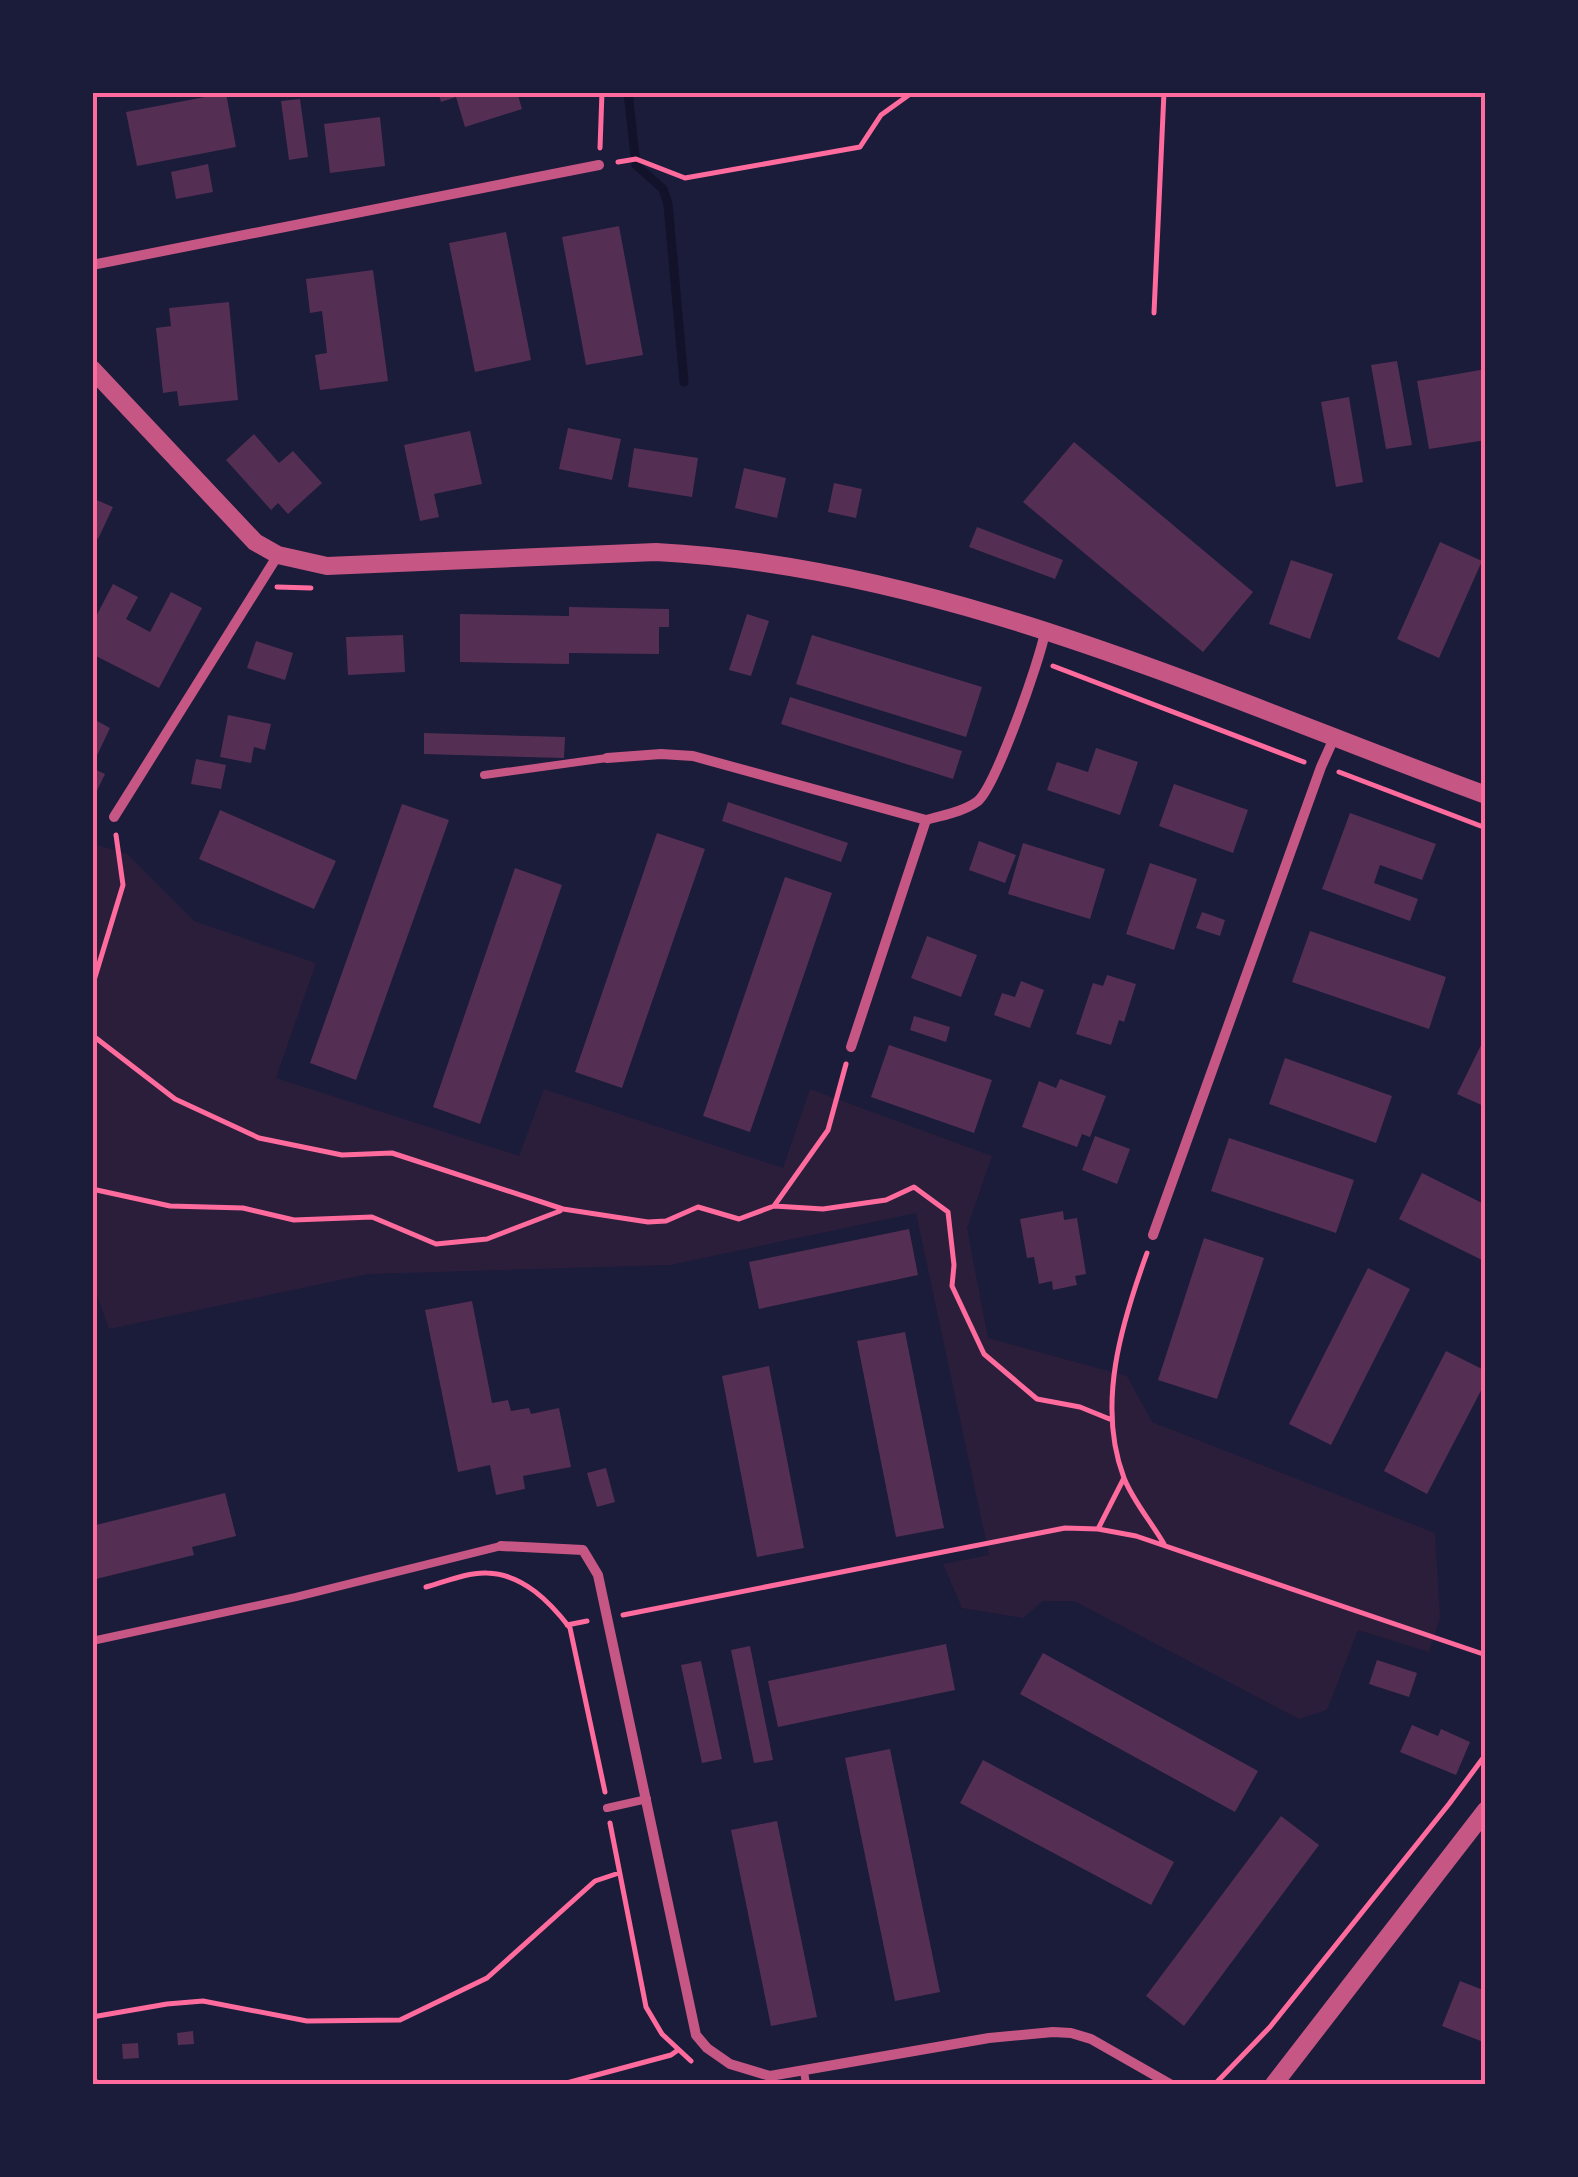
<svg xmlns="http://www.w3.org/2000/svg" width="1578" height="2177" font-family="Arial,sans-serif">
  <style>
    .green { fill: #2a1e3b }
    .lines { fill: none; stroke-linecap: round; stroke-linejoin: round }
    .stream { stroke: #12122b; stroke-width: 9 }
    .building { fill: #542f53 }
    .path { stroke: #ff6b9d; stroke-width: 5 }
    .service { stroke: #c65784; stroke-width: 8 }
    .minor { stroke: #c65784; stroke-width: 10 }
    .tertiary { stroke: #c65784; stroke-width: 18 }
    .neatline { fill: none; stroke: #ff6b9d; stroke-width: 4 }
  </style>
  <rect width="100%" height="100%" fill="#1b1b3a"/>
  <!-- green -->
  <path class="green" d="M 93,844 L 127,854 L 194,921 L 316,963 L 276,1078 L 519,1156 L 544,1089 L 783,1168 L 810,1089 L 992,1156 L 967,1228 L 988,1338 L 1127,1376 L 1152,1422 L 1435,1533 L 1440,1618 L 1429,1652 L 1358,1630 L 1327,1710 L 1299,1719 L 1074,1601 L 1043,1601 L 1023,1618 L 962,1608 L 943,1564 L 989,1555 L 916,1213 L 670,1265 L 368,1274 L 109,1329 L 93,1284 Z"/>
  <g class="lines">
    <!-- stream -->
    <path class="stream" d="M 628,92 L 636,165 L 663,189 L 668,204 L 684,382"/>
  </g>
  <!-- building -->
  <path class="building" d="M 438,92 L 517,92 L 522,109 L 465,127 L 456,97 L 441,102 Z
    M 226,93 L 236,147 L 137,166 L 126,112 Z
    M 300,99 L 308,157 L 289,160 L 281,101 Z
    M 380,117 L 385,166 L 330,173 L 324,124 Z
    M 208,164 L 213,192 L 176,199 L 171,172 Z
    M 619,226 L 643,355 L 586,365 L 562,237 Z
    M 506,232 L 531,360 L 475,372 L 449,243 Z
    M 373,270 L 388,381 L 320,390 L 315,355 L 327,353 L 322,311 L 310,313 L 306,279 Z
    M 229,302 L 238,400 L 179,406 L 177,391 L 163,393 L 156,328 L 171,326 L 169,308 Z
    M 1397,361 L 1412,445 L 1386,449 L 1371,365 Z
    M 1486,369 L 1486,440 L 1429,449 L 1417,381 Z
    M 1349,397 L 1363,482 L 1336,487 L 1321,402 Z
    M 568,428 L 621,439 L 612,480 L 559,469 Z
    M 470,431 L 482,484 L 434,494 L 439,517 L 420,521 L 404,445 Z
    M 254,434 L 279,463 L 293,451 L 322,483 L 288,514 L 278,503 L 271,510 L 226,460 Z
    M 1074,442 L 1253,592 L 1203,652 L 1023,502 Z
    M 634,448 L 698,458 L 692,497 L 628,487 Z
    M 744,468 L 786,478 L 777,518 L 735,508 Z
    M 834,483 L 862,489 L 856,518 L 828,512 Z
    M 92,498 L 113,507 L 98,539 L 92,536 Z
    M 977,527 L 1063,560 L 1055,579 L 969,547 Z
    M 1440,542 L 1482,561 L 1439,658 L 1397,639 Z
    M 1291,560 L 1333,574 L 1310,639 L 1269,624 Z
    M 113,584 L 138,597 L 126,619 L 150,632 L 171,592 L 202,608 L 159,688 L 92,654 L 92,624 Z
    M 569,607 L 669,609 L 669,627 L 659,627 L 659,654 L 569,653 L 569,664 L 460,662 L 460,614 L 569,616 Z
    M 747,614 L 769,621 L 751,676 L 729,670 Z
    M 403,635 L 405,672 L 348,675 L 346,637 Z
    M 812,635 L 982,687 L 966,737 L 796,684 Z
    M 256,641 L 293,653 L 285,680 L 247,668 Z
    M 790,697 L 962,751 L 953,779 L 781,724 Z
    M 228,715 L 271,724 L 265,750 L 254,747 L 251,763 L 220,757 Z
    M 97,721 L 110,728 L 92,766 L 92,730 Z
    M 424,733 L 565,737 L 564,758 L 424,754 Z
    M 1096,748 L 1138,762 L 1120,815 L 1047,790 L 1057,762 L 1088,772 Z
    M 196,759 L 226,765 L 221,789 L 191,784 Z
    M 92,768 L 105,774 L 92,801 Z
    M 1174,784 L 1248,810 L 1233,853 L 1159,826 Z
    M 728,802 L 848,843 L 841,862 L 722,821 Z
    M 402,804 L 449,820 L 356,1080 L 310,1063 Z
    M 220,810 L 336,861 L 314,909 L 199,859 Z
    M 1350,813 L 1436,844 L 1422,880 L 1380,865 L 1374,883 L 1418,899 L 1410,921 L 1322,889 Z
    M 657,833 L 705,849 L 622,1088 L 575,1072 Z
    M 979,841 L 1016,855 L 1005,883 L 969,870 Z
    M 1023,843 L 1105,869 L 1090,919 L 1008,894 Z
    M 1150,863 L 1197,879 L 1174,950 L 1126,934 Z
    M 515,868 L 562,885 L 480,1124 L 433,1107 Z
    M 785,877 L 832,893 L 750,1132 L 703,1116 Z
    M 1202,912 L 1225,920 L 1220,936 L 1196,928 Z
    M 1310,931 L 1446,977 L 1429,1029 L 1292,982 Z
    M 927,936 L 977,955 L 961,997 L 911,978 Z
    M 1107,975 L 1136,984 L 1124,1022 L 1119,1020 L 1111,1045 L 1076,1034 L 1093,983 L 1103,986 Z
    M 1021,981 L 1044,990 L 1030,1028 L 994,1015 L 1002,993 L 1015,997 Z
    M 914,1016 L 950,1027 L 946,1042 L 910,1030 Z
    M 1486,1035 L 1486,1107 L 1457,1094 Z
    M 889,1045 L 992,1080 L 974,1133 L 871,1097 Z
    M 1285,1058 L 1392,1096 L 1376,1143 L 1269,1104 Z
    M 1060,1079 L 1106,1096 L 1090,1137 L 1082,1134 L 1077,1147 L 1022,1127 L 1039,1081 L 1056,1088 Z
    M 1095,1136 L 1130,1149 L 1117,1184 L 1082,1170 Z
    M 1229,1138 L 1354,1180 L 1336,1233 L 1211,1191 Z
    M 1422,1173 L 1486,1205 L 1486,1262 L 1399,1219 Z
    M 1063,1211 L 1064,1220 L 1077,1218 L 1086,1274 L 1075,1276 L 1077,1285 L 1053,1290 L 1052,1281 L 1039,1284 L 1034,1257 L 1027,1258 L 1020,1219 Z
    M 909,1229 L 918,1275 L 759,1309 L 749,1262 Z
    M 1204,1238 L 1264,1258 L 1217,1399 L 1158,1380 Z
    M 1368,1268 L 1410,1289 L 1331,1445 L 1289,1424 Z
    M 472,1301 L 492,1403 L 508,1400 L 511,1411 L 529,1408 L 531,1414 L 559,1408 L 571,1467 L 523,1476 L 525,1489 L 496,1495 L 490,1465 L 458,1472 L 425,1310 Z
    M 905,1332 L 944,1528 L 896,1537 L 857,1341 Z
    M 1446,1351 L 1486,1371 L 1486,1381 L 1427,1494 L 1384,1471 Z
    M 769,1366 L 804,1548 L 757,1557 L 722,1376 Z
    M 606,1468 L 615,1502 L 597,1507 L 587,1473 Z
    M 225,1493 L 236,1536 L 192,1547 L 194,1555 L 92,1580 L 92,1526 Z
    M 946,1644 L 955,1690 L 778,1727 L 768,1681 Z
    M 750,1646 L 773,1760 L 754,1763 L 731,1650 Z
    M 1043,1653 L 1258,1771 L 1235,1812 L 1020,1694 Z
    M 1377,1660 L 1417,1673 L 1409,1697 L 1369,1684 Z
    M 701,1661 L 722,1759 L 702,1763 L 681,1665 Z
    M 1412,1725 L 1438,1736 L 1441,1729 L 1470,1742 L 1456,1775 L 1400,1752 Z
    M 890,1749 L 940,1992 L 895,2001 L 845,1758 Z
    M 983,1760 L 1174,1862 L 1151,1905 L 960,1803 Z
    M 1281,1816 L 1319,1845 L 1184,2026 L 1146,1996 Z
    M 777,1821 L 817,2017 L 771,2026 L 731,1830 Z
    M 1460,1981 L 1486,1991 L 1486,2043 L 1442,2026 Z
    M 193,2031 L 194,2044 L 178,2045 L 177,2033 Z
    M 138,2043 L 139,2058 L 123,2059 L 122,2044 Z"/>
  <g class="lines">
    <!-- path -->
    <path class="path" d="M 600,148 L 602,92
      M 618,162 L 636,159 L 685,178 L 860,147 L 881,115 L 913,92
      M 1154,313 L 1164,92
      M 277,587 L 311,588
      M 1053,666 L 1304,762
      M 1339,772 L 1486,828
      M 92,987 L 123,885 L 116,835
      M 92,1035 L 175,1099 L 259,1138 L 342,1155 L 392,1153 L 563,1209 L 648,1222 L 666,1221 L 698,1207 L 739,1219 L 774,1206 L 823,1209 L 886,1200 L 914,1187 L 948,1212 L 954,1265 L 952,1286 L 984,1354 L 1037,1399 L 1080,1407 L 1112,1420
      M 92,1189 L 170,1206 L 243,1208 L 294,1220 L 372,1217 L 436,1244 L 487,1239 L 560,1211
      M 774,1206 L 828,1130 L 846,1064
      M 1147,1253 C 1122,1322 1096,1405 1124,1478 C 1133,1501 1152,1523 1164,1544
      M 1098,1529 L 1124,1478
      M 426,1587 C 444,1582 468,1572 487,1573 C 523,1574 550,1602 570,1628 L 605,1792
      M 623,1615 L 1065,1528 L 1098,1529 L 1136,1536 L 1486,1655
      M 567,1625 L 587,1621
      M 610,1823 L 646,2007 L 662,2034 L 691,2061
      M 92,2017 L 167,2004 L 203,2001 L 307,2021 L 400,2020 L 487,1978 L 595,1881 L 619,1873
      M 92,2080 L 102,2084
      M 563,2084 L 671,2055 L 678,2050
      M 1215,2084 L 1270,2027 L 1449,1804 L 1486,1754"/>
    <!-- service -->
    <path class="service" d="M 484,775 L 607,758
      M 92,1641 L 296,1597 L 501,1546
      M 607,1808 L 647,1799
      M 804,2071 L 806,2084"/>
    <!-- minor -->
    <path class="minor" d="M 92,265 L 599,165
      M 607,758 L 661,754 L 693,756 L 926,820
      M 114,817 L 278,555
      M 851,1047 L 926,820 C 943,815 963,812 978,801 C 996,785 1040,660 1045,632
      M 1153,1235 L 1321,767 L 1334,738
      M 501,1546 L 583,1550 L 598,1575 L 696,2035 L 707,2048 L 730,2064 L 770,2076 L 989,2038 L 1053,2032 L 1071,2033 L 1091,2039 L 1170,2084"/>
    <!-- tertiary -->
    <path class="tertiary" d="M 92,369 L 255,542 L 278,555 L 327,566 L 656,552 C 946,567 1216,696 1486,795
      M 1274,2084 L 1486,1810"/>
  </g>
  <!-- border -->
  <rect width="1578" height="2177" fill="none" stroke="#1b1b3a" stroke-width="190"/>
  <rect x="95" y="95" width="1388" height="1987" class="neatline"/>
</svg>
